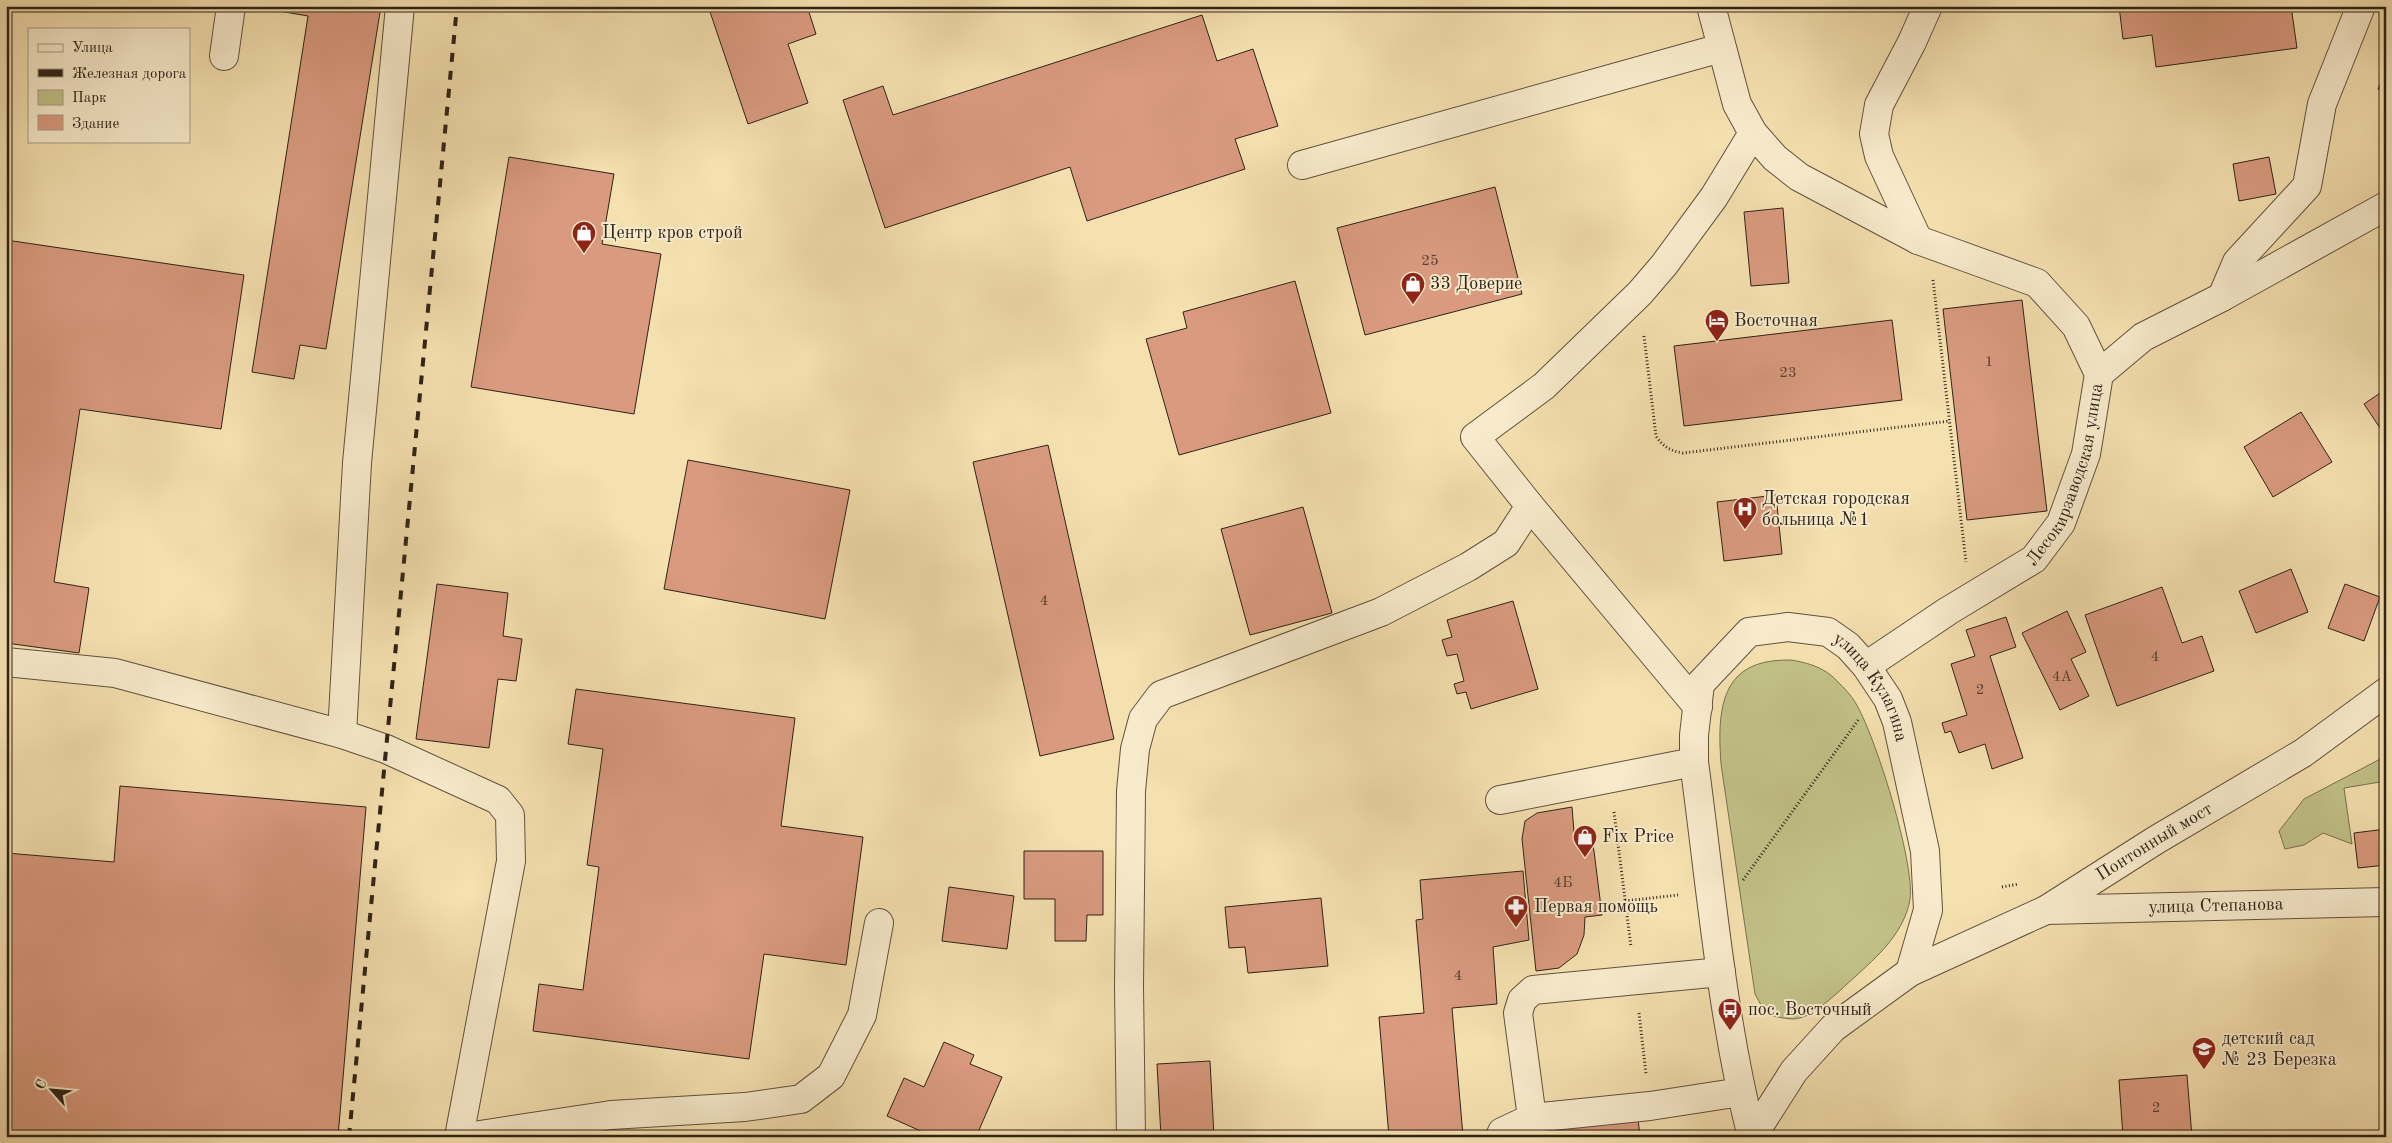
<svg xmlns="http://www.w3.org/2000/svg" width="2392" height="1143" font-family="'Old Standard TT',serif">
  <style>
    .green { fill: #c1c187; stroke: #787250 }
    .building { fill: #d99a7f; stroke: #2e2318 }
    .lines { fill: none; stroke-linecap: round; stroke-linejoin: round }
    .minor-casing { stroke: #60523e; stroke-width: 30 }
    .path { stroke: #2e2318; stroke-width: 3; stroke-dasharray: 1 2.5; stroke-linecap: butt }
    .minor { stroke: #f8ebcc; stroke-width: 28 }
    .rail { stroke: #2e2318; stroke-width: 4; stroke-dasharray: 9 9; stroke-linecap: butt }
    .labels { text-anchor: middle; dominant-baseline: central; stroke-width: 4; stroke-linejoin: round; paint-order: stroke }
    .number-label { font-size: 15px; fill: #594132 }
    .poi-label { font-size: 18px; fill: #2e2318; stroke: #f8ebcc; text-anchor: start }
    .street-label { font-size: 18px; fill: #2e2318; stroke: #f8ebcc }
  </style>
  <rect width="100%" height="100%" fill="#f5e0b0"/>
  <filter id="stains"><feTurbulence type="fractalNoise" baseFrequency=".004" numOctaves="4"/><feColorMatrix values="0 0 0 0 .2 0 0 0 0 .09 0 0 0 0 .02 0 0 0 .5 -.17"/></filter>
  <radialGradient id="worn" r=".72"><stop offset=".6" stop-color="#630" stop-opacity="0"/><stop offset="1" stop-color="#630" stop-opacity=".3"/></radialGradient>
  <!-- green -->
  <path class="green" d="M 1791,660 C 1809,663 1826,668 1838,682 C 1844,688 1851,695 1855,702 C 1875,734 1915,863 1910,899 C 1904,936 1872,961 1846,985 C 1834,996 1809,1020 1792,1019 C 1784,1019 1774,1016 1766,1014 L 1755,994 L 1721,764 C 1719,733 1716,685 1749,668 C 1762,661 1777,660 1791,660 Z
    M 2386,756 L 2386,781 L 2344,788 L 2352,844 L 2323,833 L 2304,845 L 2285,849 L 2279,831 L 2304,799 Z"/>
  <!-- building -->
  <path class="building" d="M 261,6 L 381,6 L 326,349 L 300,345 L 294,379 L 252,372 L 308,16 L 261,8 Z
    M 708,6 L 807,6 L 816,34 L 788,44 L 808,103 L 748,124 Z
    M 2119,6 L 2291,6 L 2297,48 L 2156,67 L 2152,35 L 2123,39 Z
    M 1202,15 L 1217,61 L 1253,49 L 1278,126 L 1235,139 L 1245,169 L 1087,221 L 1070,167 L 885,228 L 843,100 L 883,86 L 893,115 Z
    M 2386,71 L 2386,92 L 2378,89 Z
    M 509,157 L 614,174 L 602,244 L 661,254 L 634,414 L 471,387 Z
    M 2269,157 L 2276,194 L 2239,201 L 2233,164 Z
    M 1495,187 L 1522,294 L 1365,335 L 1337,228 Z
    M 1783,208 L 1789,283 L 1751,286 L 1744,212 Z
    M 6,240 L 244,275 L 221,429 L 80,409 L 54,582 L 89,588 L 79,653 L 6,643 Z
    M 1295,281 L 1331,413 L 1179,455 L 1146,339 L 1187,328 L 1183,312 Z
    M 2022,300 L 2047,511 L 1967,520 L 1943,309 Z
    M 1892,320 L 1902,400 L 1684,426 L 1674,346 Z
    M 2386,389 L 2386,437 L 2364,404 Z
    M 2301,412 L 2332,462 L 2273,497 L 2244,447 Z
    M 1048,445 L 1114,739 L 1040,756 L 973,462 Z
    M 688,460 L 850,490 L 825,619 L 664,589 Z
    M 1776,495 L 1782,554 L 1724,561 L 1717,502 Z
    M 1303,507 L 1332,613 L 1250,635 L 1221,529 Z
    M 2291,569 L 2308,612 L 2256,633 L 2239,591 Z
    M 437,584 L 508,593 L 503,636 L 522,639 L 516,681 L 498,679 L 489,748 L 416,739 Z
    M 2345,584 L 2380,597 L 2364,641 L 2328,628 Z
    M 2162,587 L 2182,643 L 2202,636 L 2214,671 L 2117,706 L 2085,615 Z
    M 1513,601 L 1538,689 L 1471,709 L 1466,692 L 1457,694 L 1454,684 L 1464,681 L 1457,654 L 1447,656 L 1442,640 L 1452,637 L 1447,620 Z
    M 2067,611 L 2086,652 L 2071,659 L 2089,696 L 2060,710 L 2022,633 Z
    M 2006,617 L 2016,647 L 1990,656 L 2023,758 L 1992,769 L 1985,744 L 1959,753 L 1951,731 L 1945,733 L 1942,723 L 1967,715 L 1951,664 L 1975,656 L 1966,630 Z
    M 576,689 L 795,718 L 781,826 L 863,837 L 846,965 L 764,954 L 749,1059 L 533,1031 L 539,984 L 583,990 L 599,867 L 587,865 L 603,749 L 568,744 Z
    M 120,786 L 366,807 L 338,1137 L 6,1137 L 6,853 L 114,862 Z
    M 1572,807 L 1574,832 L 1592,844 L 1594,851 L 1602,915 L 1585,917 L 1584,935 L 1577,954 L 1559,968 L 1536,971 L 1522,839 L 1525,821 L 1537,813 Z
    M 2386,829 L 2386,865 L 2358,868 L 2354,833 Z
    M 1024,851 L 1103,851 L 1103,915 L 1087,915 L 1086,941 L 1055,941 L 1055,899 L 1024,899 Z
    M 1523,871 L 1529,940 L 1493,947 L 1497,1004 L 1452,1008 L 1463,1136 L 1389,1137 L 1379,1017 L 1424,1013 L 1416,920 L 1423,919 L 1420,880 Z
    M 949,887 L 1014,896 L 1007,949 L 942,941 Z
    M 1321,898 L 1328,966 L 1248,973 L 1245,947 L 1229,948 L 1225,907 Z
    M 944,1042 L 974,1055 L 970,1064 L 1002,1077 L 976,1137 L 934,1137 L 887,1116 L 904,1078 L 924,1087 Z
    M 1210,1061 L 1214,1137 L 1161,1137 L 1157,1064 Z
    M 2187,1075 L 2192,1137 L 2123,1137 L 2119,1080 Z
    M 1638,1118 L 1640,1137 L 1558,1137 L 1557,1125 Z
    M 2004,1134 L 2005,1137 L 1975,1137 Z"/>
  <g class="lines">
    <defs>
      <g id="minor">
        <path d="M 1711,6 L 1737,104 L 1753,133 L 1775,158 L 1799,177 L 1918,240 L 2037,283 L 2076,326 L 2099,374"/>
        <path d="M 224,56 L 231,6"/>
        <path d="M 1302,165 L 1721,48"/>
        <path d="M 1918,240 L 1879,156 L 1874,134 L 1879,105 L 1912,42 L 1928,6"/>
        <path d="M 2222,297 L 2237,262 L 2307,186 L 2322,104 L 2361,6"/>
        <path d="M 1530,506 L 1698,707"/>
        <path d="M 6,662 L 115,673 L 342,734 L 357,463 L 400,6"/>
        <path id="s1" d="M 1866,666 L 1948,611 L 2034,559 L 2061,523 L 2086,454 L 2099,374 L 2143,337 L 2222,297 L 2386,206"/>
        <path d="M 342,734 L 386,749 L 498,800 L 510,815 L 511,861 L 459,1137"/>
        <path d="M 1500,800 L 1694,762"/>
        <path id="s2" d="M 2046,910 L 2386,902"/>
        <path d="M 1532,1118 L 1518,1013 L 1522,1000 L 1533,990 L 1721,972"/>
        <path d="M 467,1137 L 611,1115 L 745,1107 L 801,1099 L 831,1076 L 862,1015 L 879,923"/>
        <path d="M 1131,1137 L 1129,986 L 1131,791 L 1135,749 L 1143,719 L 1161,695 L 1381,612 L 1468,567 L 1506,543 L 1530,506 L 1475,437 L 1544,386 L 1640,293 L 1664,265 L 1714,197 L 1753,133"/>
        <path d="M 1500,1137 L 1502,1132 L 1532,1118 L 1650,1106 L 1741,1092"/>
        <path id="s3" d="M 1752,1137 C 1721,1014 1711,887 1694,762 L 1694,735 L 1700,684 L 1749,632 L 1788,627 L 1828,632 L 1848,646 L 1866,666 L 1888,699 L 1897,722 L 1925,851 L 1928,910 L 1910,972"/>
        <path id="s4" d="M 1752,1137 L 1794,1071 L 1833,1028 L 1910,972 L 2046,910 L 2156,840 L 2303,753 L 2386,692"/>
      </g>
    </defs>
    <!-- minor casing -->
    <use href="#minor" class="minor-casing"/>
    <!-- path -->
    <path class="path" d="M 1933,280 L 1966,562
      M 1644,336 L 1656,436 C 1663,447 1671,451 1683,453 L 1950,421
      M 1614,812 L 1631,947
      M 1743,880 L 1859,719
      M 2002,887 L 2019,884
      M 1625,901 L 1678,895
      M 1639,1013 L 1646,1074"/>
    <!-- minor -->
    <use href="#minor" class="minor"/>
    <!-- rail -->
    <path class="rail" d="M 349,1137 L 457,6"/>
  </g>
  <!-- icons -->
  <defs>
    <symbol id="shop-pin" viewBox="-11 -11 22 30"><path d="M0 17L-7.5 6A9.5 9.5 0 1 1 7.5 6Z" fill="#8f2418" stroke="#f8ebcc"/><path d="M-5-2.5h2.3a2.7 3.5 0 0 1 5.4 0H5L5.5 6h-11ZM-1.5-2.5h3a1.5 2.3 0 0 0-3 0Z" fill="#fff"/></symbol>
    <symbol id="hotel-pin" viewBox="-11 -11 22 30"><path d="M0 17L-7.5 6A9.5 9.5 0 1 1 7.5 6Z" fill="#8f2418" stroke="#f8ebcc"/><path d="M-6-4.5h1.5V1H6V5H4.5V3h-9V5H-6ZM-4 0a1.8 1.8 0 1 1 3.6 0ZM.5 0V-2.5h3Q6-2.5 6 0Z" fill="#fff"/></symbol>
    <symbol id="hospital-pin" viewBox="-11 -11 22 30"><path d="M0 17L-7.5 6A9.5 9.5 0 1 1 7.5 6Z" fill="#8f2418" stroke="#f8ebcc"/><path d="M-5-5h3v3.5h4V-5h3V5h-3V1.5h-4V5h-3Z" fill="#fff"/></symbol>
    <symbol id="pharmacy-pin" viewBox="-11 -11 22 30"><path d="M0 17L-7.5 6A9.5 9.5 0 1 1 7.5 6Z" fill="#8f2418" stroke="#f8ebcc"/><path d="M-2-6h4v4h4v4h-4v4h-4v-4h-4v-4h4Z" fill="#fff"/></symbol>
    <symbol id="bus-pin" viewBox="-11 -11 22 30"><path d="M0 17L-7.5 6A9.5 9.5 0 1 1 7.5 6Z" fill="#8f2418" stroke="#f8ebcc"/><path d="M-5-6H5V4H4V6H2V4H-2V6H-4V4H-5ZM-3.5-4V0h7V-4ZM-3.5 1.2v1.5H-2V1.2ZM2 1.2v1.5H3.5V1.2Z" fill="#fff"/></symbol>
    <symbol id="school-pin" viewBox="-11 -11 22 30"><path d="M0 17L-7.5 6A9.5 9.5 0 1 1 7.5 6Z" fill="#8f2418" stroke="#f8ebcc"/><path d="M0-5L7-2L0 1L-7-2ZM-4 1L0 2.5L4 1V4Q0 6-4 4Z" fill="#fff"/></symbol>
  </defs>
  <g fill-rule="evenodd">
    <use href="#shop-pin" x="570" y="219" width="28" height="38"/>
    <use href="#shop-pin" x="1399" y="270" width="28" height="38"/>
    <use href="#hotel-pin" x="1703" y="307" width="28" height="38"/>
    <use href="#hospital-pin" x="1731" y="495" width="28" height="38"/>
    <use href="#shop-pin" x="1571" y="823" width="28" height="38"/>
    <use href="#pharmacy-pin" x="1502" y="893" width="28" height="38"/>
    <use href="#bus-pin" x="1716" y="996" width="28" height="38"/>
    <use href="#school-pin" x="2190" y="1035" width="28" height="38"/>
  </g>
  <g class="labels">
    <!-- number labels -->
    <g class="number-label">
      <text x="1430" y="261">25</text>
      <text x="1989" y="362">1</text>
      <text x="1788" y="373">23</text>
      <text x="1044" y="601">4</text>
      <text x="2155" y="657">4</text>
      <text x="2062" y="677">4А</text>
      <text x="1980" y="690">2</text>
      <text x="1563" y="883">4Б</text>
      <text x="1458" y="976">4</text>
      <text x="2156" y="1108">2</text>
    </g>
    <!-- poi labels -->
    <g class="poi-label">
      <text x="602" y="233">Центр кров строй</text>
      <text x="1430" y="284">33 Доверие</text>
      <text x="1734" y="321">Восточная</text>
      <text x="1762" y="499">Детская городская<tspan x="1762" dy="21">больница №1</tspan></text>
      <text x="1602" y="837">Fix Price</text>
      <text x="1534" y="907">Первая помощь</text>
      <text x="1748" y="1010">пос. Восточный</text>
      <text x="2222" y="1039">детский сад<tspan x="2222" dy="21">№ 23 Березка</tspan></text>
    </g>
    <!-- street labels -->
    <g class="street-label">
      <text stroke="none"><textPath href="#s1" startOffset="291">Лесокирзаводская улица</textPath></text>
      <text stroke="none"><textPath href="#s3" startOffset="681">улица Кулагина</textPath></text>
      <text stroke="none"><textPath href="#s4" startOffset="509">Понтонный мост</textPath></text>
      <text stroke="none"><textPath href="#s2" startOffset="170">улица Степанова</textPath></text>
    </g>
  </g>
  <!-- margin -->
  <rect width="2392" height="1143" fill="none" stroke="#f5e0b0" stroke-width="25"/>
  <rect x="8" y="8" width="2377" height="1128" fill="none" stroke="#2e2318" stroke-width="2.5"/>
  <rect x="12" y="12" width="2367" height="1118" fill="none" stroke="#2e2318"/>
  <!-- legend -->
  <rect x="28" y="28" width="162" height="115" fill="#f8ebcc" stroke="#a79b84"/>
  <rect x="38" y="44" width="25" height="8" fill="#f8ebcc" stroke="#a79b84"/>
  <text x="72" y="52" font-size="15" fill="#2e2318">Улица</text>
  <rect x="38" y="69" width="25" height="8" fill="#2e2318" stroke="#a79b84"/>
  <text x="72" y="78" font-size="15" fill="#2e2318">Железная дорога</text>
  <rect x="38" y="90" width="25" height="15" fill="#c1c187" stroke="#a79b84"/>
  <text x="72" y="102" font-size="15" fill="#2e2318">Парк</text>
  <rect x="38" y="115" width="25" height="15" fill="#d99a7f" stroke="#a79b84"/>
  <text x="72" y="128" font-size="15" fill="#2e2318">Здание</text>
  <!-- north arrow -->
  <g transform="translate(52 1090) rotate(297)" stroke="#f8ebcc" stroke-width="4" paint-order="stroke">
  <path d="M0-4L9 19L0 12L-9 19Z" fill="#2e2318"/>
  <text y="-8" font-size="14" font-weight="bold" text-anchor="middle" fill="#2e2318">С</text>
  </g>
  <rect width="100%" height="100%" filter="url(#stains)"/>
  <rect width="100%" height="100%" fill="url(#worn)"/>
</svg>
